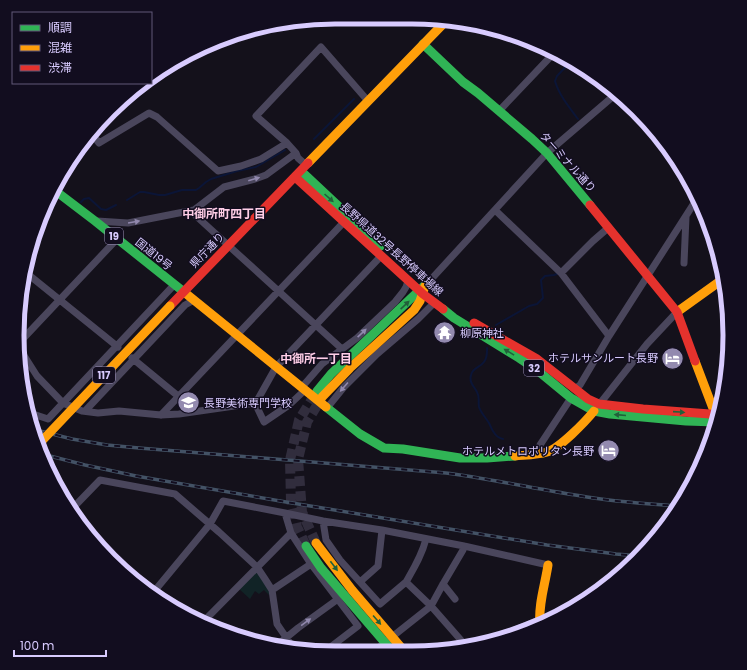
<svg xmlns="http://www.w3.org/2000/svg" width="747" height="670" font-family="Poppins,'Noto Sans JP',sans-serif">
  <style>
    .green { fill: #112326 }
    .lines { fill: none; stroke-linecap: round; stroke-linejoin: round }
    .stream { stroke: #0b1537; stroke-width: 2 }
    .secondary-tunnel { stroke: #312d3d; stroke-width: 10; stroke-dasharray: 10 5; stroke-linecap: butt }
    .street { stroke: #4a465c; stroke-width: 7 }
    .fast { stroke: #30b455; stroke-width: 9 }
    .slow { stroke: #ff9f0a; stroke-width: 9 }
    .jam { stroke: #e5322d; stroke-width: 9 }
    .rail-casing { stroke: #435265; stroke-width: 3.5 }
    .rail { stroke: #120d1f; stroke-width: 2; stroke-dasharray: 6; stroke-linecap: butt }
    .slow-bridge { stroke: #ff9f0a; stroke-width: 9 }
    .oneway { fill: #9188ad }
    .oneway2 { fill: #21603a }
    .labels { text-anchor: middle; dominant-baseline: central; stroke-width: 3; stroke-linejoin: round; paint-order: stroke }
    .shield { fill: #120d1f; stroke: #9d92bb; stroke-width: 1 }
    .shield-label { font-size: 10px; font-weight: bold; fill: #d8cbfe }
    .street-label { font-size: 11px; fill: #d8cbfe; stroke: #120d1f }
    .poi-label { font-size: 11px; fill: #d8cbfe; stroke: #120d1f; text-anchor: start }
    .neighbourhood-label { font-size: 12px; font-weight: bold; fill: #fecde6; stroke: #120d1f }
    .rim { fill: none; stroke: #d8cbfe; stroke-width: 5 }
  </style>
  <rect width="100%" height="100%" fill="#14111b"/>
  <!-- green -->
  <path class="green" d="M 257,571 L 270,591 L 269,595 L 264,590 L 259,594 L 255,591 L 250,599 L 238,588 Z"/>
  <g class="lines">
    <!-- stream -->
    <path class="stream" d="M 572,60 L 557,76 L 555,81 C 559,95 569,107 578,119
      M 314,139 L 354,99
      M 127,200 L 140,192 L 144,192 L 159,195 L 165,195 L 182,190 L 196,190 L 199,188 L 206,182 L 211,179 L 237,171 L 256,167 L 285,150
      M 81,202 L 84,199 L 89,198 L 101,209 L 106,210 L 116,205
      M 496,325 L 529,306 L 537,304 L 543,298 L 541,280 L 545,276 L 554,275 L 557,274
      M 487,348 C 488,370 473,364 471,375 C 469,383 474,386 477,392 C 480,397 478,402 479,407 C 481,413 486,418 489,423 C 491,427 492,431 495,434 C 497,437 499,438 503,439"/>
    <!-- secondary-tunnel -->
    <path class="secondary-tunnel" d="M 316,543 L 302,512 L 298,459 L 307,422 L 322,397
      M 306,546 L 297,527 L 291,501 L 290,460 L 299,420 L 317,391"/>
    <!-- street -->
    <path class="street" d="M 499,111 L 554,53
      M 110,114 L 181,61 L 195,50
      M 91,133 L 99,143 L 149,113 L 157,117 L 218,171 L 241,166 L 261,159 L 287,143
      M 306,165 L 298,158 L 296,153 L 287,143 L 256,116 L 321,47 L 368,101
      M 194,210 L 195,215 L 342,349
      M 495,210 L 561,273 L 609,336
      M 97,221 L 128,223 L 194,210 L 224,187 L 255,179 L 266,175 L 296,153
      M 684,263 L 686,217
      M 24,271 L 118,347
      M 561,273 L 593,241 L 608,228
      M 425,286 L 547,153 L 617,93
      M 18,344 L 117,239
      M 18,346 L 37,376 L 63,403 L 82,411 L 98,413 L 119,411 L 161,415 L 179,414 L 255,403 L 258,399 L 276,367 L 381,256
      M 132,358 L 178,396
      M 302,387 L 322,364 L 357,338 L 395,302 L 403,292 L 406,287 L 408,281
      M 575,389 L 580,385 L 609,336 L 698,197
      M 255,403 L 264,422 L 289,405 L 305,390
      M 598,406 L 647,344 L 677,312
      M 327,408 L 344,387 L 377,354 L 418,319 L 434,303
      M 85,411 L 185,305 L 194,300
      M 27,412 L 48,419 L 174,285
      M 161,415 L 344,222
      M 537,454 L 540,445 L 571,398
      M 71,510 L 100,480 L 175,494 L 219,532 L 257,567 L 265,579 L 272,590 L 277,624 L 294,649
      M 323,521 L 326,540 L 340,560 L 380,604 L 406,582 L 431,606 L 467,647
      M 360,582 L 378,566 L 382,530
      M 406,582 C 414,568 422,555 426,539
      M 443,584 L 455,599
      M 272,590 L 311,564
      M 152,594 L 210,524 L 223,501 L 285,513
      M 202,623 L 291,533
      M 481,644 L 539,620
      M 276,646 L 298,628 L 338,599
      M 324,652 L 358,626 L 311,564 L 291,533 L 285,513 L 323,521 L 382,530 L 464,546 L 548,565
      M 373,652 L 431,606 L 443,584 L 463,550 L 464,546"/>
    <!-- fast -->
    <path class="fast" d="M 423,44 L 463,82 L 478,93 L 532,139 L 547,153 L 590,205
      M 301,171 L 381,246
      M 53,189 L 95,221 L 184,292
      M 443,309 L 454,318 L 519,358 L 537,370 L 571,398 L 594,411 L 610,414 L 686,421 L 717,422
      M 317,391 L 331,374 L 424,286
      M 326,407 L 360,434 L 384,448 L 403,449 L 460,458 L 487,458 L 515,456
      M 306,546 L 321,568 L 393,652"/>
    <!-- slow -->
    <path class="slow" d="M 308,163 L 445,22
      M 184,292 L 326,407
      M 677,312 L 723,279
      M 695,361 L 717,419
      M 322,397 L 350,368 L 414,310 L 420,301 L 425,286
      M 515,456 C 526,455 537,455 547,452 C 560,448 585,422 594,411
      M 316,543 L 352,590 L 405,652
      M 540,625 C 538,605 545,585 548,565"/>
    <!-- jam -->
    <path class="jam" d="M 295,177 L 423,294 L 443,309
      M 590,205 L 677,312 L 695,361
      M 170,306 L 308,163
      M 474,323 L 537,359 L 588,399 L 599,404 L 643,409 L 710,414"/>
    <defs>
      <path id="rail" d="M 32,429 L 72,439 L 107,445 L 139,448 L 446,473 C 493,479 540,490 587,497 C 618,502 648,504 679,506
        M 42,454 L 85,465 L 136,476 L 286,502 L 547,545 L 616,554 L 640,556"/>
    </defs>
    <!-- rail casing -->
    <use href="#rail" class="rail-casing"/>
    <!-- rail -->
    <use href="#rail" class="rail"/>
    <!-- slow-bridge -->
    <path class="slow-bridge" d="M 38,445 L 170,306"/>
  </g>
  <!-- one-way arrows -->
  <defs><path id="oneway-solid" d="M-6-.8H1V-3.2L6.5 0L1 3.2V.8H-6Z"/></defs>
  <g class="oneway">
    <use href="#oneway-solid" transform="translate(254 179) rotate(-16)"/>
    <use href="#oneway-solid" transform="translate(134 222) rotate(-10)"/>
    <use href="#oneway-solid" transform="translate(362 333) rotate(-43)"/>
    <use href="#oneway-solid" transform="translate(344 387) rotate(131)"/>
    <use href="#oneway-solid" transform="translate(306 622) rotate(-36)"/>
  </g>
  <g class="oneway2">
    <use href="#oneway-solid" transform="translate(329 198) rotate(42)"/>
    <use href="#oneway-solid" transform="translate(405 305) rotate(-43)"/>
    <use href="#oneway-solid" transform="translate(509 352) rotate(-149)"/>
    <use href="#oneway-solid" transform="translate(679 412) rotate(4)"/>
    <use href="#oneway-solid" transform="translate(620 415) rotate(-175)"/>
    <use href="#oneway-solid" transform="translate(334 566) rotate(53)"/>
    <use href="#oneway-solid" transform="translate(377 620) rotate(49)"/>
  </g>
  <!-- icons -->
  <defs>
    <symbol id="temple-disc" viewBox="-11 -11 22 22"><circle r="9.5" fill="#938aaf" stroke="#120d1f"/><path d="M0-6L5-2H3V0L6.5 2.5H4V6H1.5V3h-3V6H-4V2.5H-6.5L-3 0V-2H-5Z" fill="#fff"/></symbol>
    <symbol id="hotel-disc" viewBox="-11 -11 22 22"><circle r="9.5" fill="#938aaf" stroke="#120d1f"/><path d="M-6-4.5h1.5V1H6V5H4.5V3h-9V5H-6ZM-4 0a1.8 1.8 0 1 1 3.6 0ZM.5 0V-2.5h3Q6-2.5 6 0Z" fill="#fff"/></symbol>
    <symbol id="university-disc" viewBox="-11 -11 22 22"><circle r="9.5" fill="#938aaf" stroke="#120d1f"/><path d="M0-5L7-2L0 1L-7-2ZM-4 1L0 2.5L4 1V4Q0 6-4 4Z" fill="#fff"/></symbol>
  </defs>
  <g fill-rule="evenodd">
    <use href="#temple-disc" x="432" y="320" width="25" height="25"/>
    <use href="#hotel-disc" x="660" y="346" width="25" height="25"/>
    <use href="#university-disc" x="176" y="390" width="25" height="25"/>
    <use href="#hotel-disc" x="596" y="438" width="25" height="25"/>
  </g>
  <g class="labels">
    <!-- shield labels -->
    <g class="shield">
      <rect x="105" y="228" width="18" height="16" rx="3"/>
      <rect x="524" y="360" width="20" height="16" rx="3"/>
      <rect x="93" y="367" width="22" height="16" rx="3"/>
    </g>
    <g class="shield-label">
      <text x="114" y="236">19</text>
      <text x="534" y="368">32</text>
      <text x="104" y="375">117</text>
    </g>
    <!-- street labels -->
    <g class="street-label">
      <text transform="translate(568 162) rotate(48)">ターミナル通り</text>
      <text transform="translate(392 249) rotate(42)">長野県道32号長野停車場線</text>
      <text transform="translate(207 250) rotate(-46)">県庁通り</text>
      <text transform="translate(154 254) rotate(39)">国道19号</text>
    </g>
    <!-- poi labels -->
    <g class="poi-label">
      <text x="460" y="333">柳原神社</text>
      <text x="658" y="358" text-anchor="end">ホテルサンルート長野</text>
      <text x="204" y="403">長野美術専門学校</text>
      <text x="594" y="451" text-anchor="end">ホテルメトロポリタン長野</text>
    </g>
    <!-- neighbourhood labels -->
    <g class="neighbourhood-label">
      <text x="224" y="213">中御所町四丁目</text>
      <text x="316" y="358">中御所一丁目</text>
    </g>
  </g>
  <!-- crop -->
  <path d="M0 0H747V670H0ZM335 24H412A311 311 0 0 1 723 335V335A311 311 0 0 1 412 646H335A311 311 0 0 1 24 335V335A311 311 0 0 1 335 24Z" fill="#120d1f" fill-rule="evenodd"/>
  <path class="rim" d="M335 24H412A311 311 0 0 1 723 335V335A311 311 0 0 1 412 646H335A311 311 0 0 1 24 335V335A311 311 0 0 1 335 24Z"/>
  <!-- legend -->
  <rect x="12" y="12" width="140" height="72" fill="#120d1f" stroke="#615978"/>
  <rect x="20" y="25" width="20" height="6" fill="#30b455" stroke="#615978"/>
  <text x="48" y="32" font-size="12" fill="#d8cbfe">順調</text>
  <rect x="20" y="45" width="20" height="6" fill="#ff9f0a" stroke="#615978"/>
  <text x="48" y="52" font-size="12" fill="#d8cbfe">混雑</text>
  <rect x="20" y="65" width="20" height="6" fill="#e5322d" stroke="#615978"/>
  <text x="48" y="72" font-size="12" fill="#d8cbfe">渋滞</text>
  <!-- scale -->
  <path d="M14 650v6h92v-6" fill="none" stroke="#d8cbfe" stroke-width="2"/>
  <text x="20" y="650" font-size="12" fill="#d8cbfe" stroke="#120d1f" stroke-width="3" paint-order="stroke">100 m</text>
</svg>
